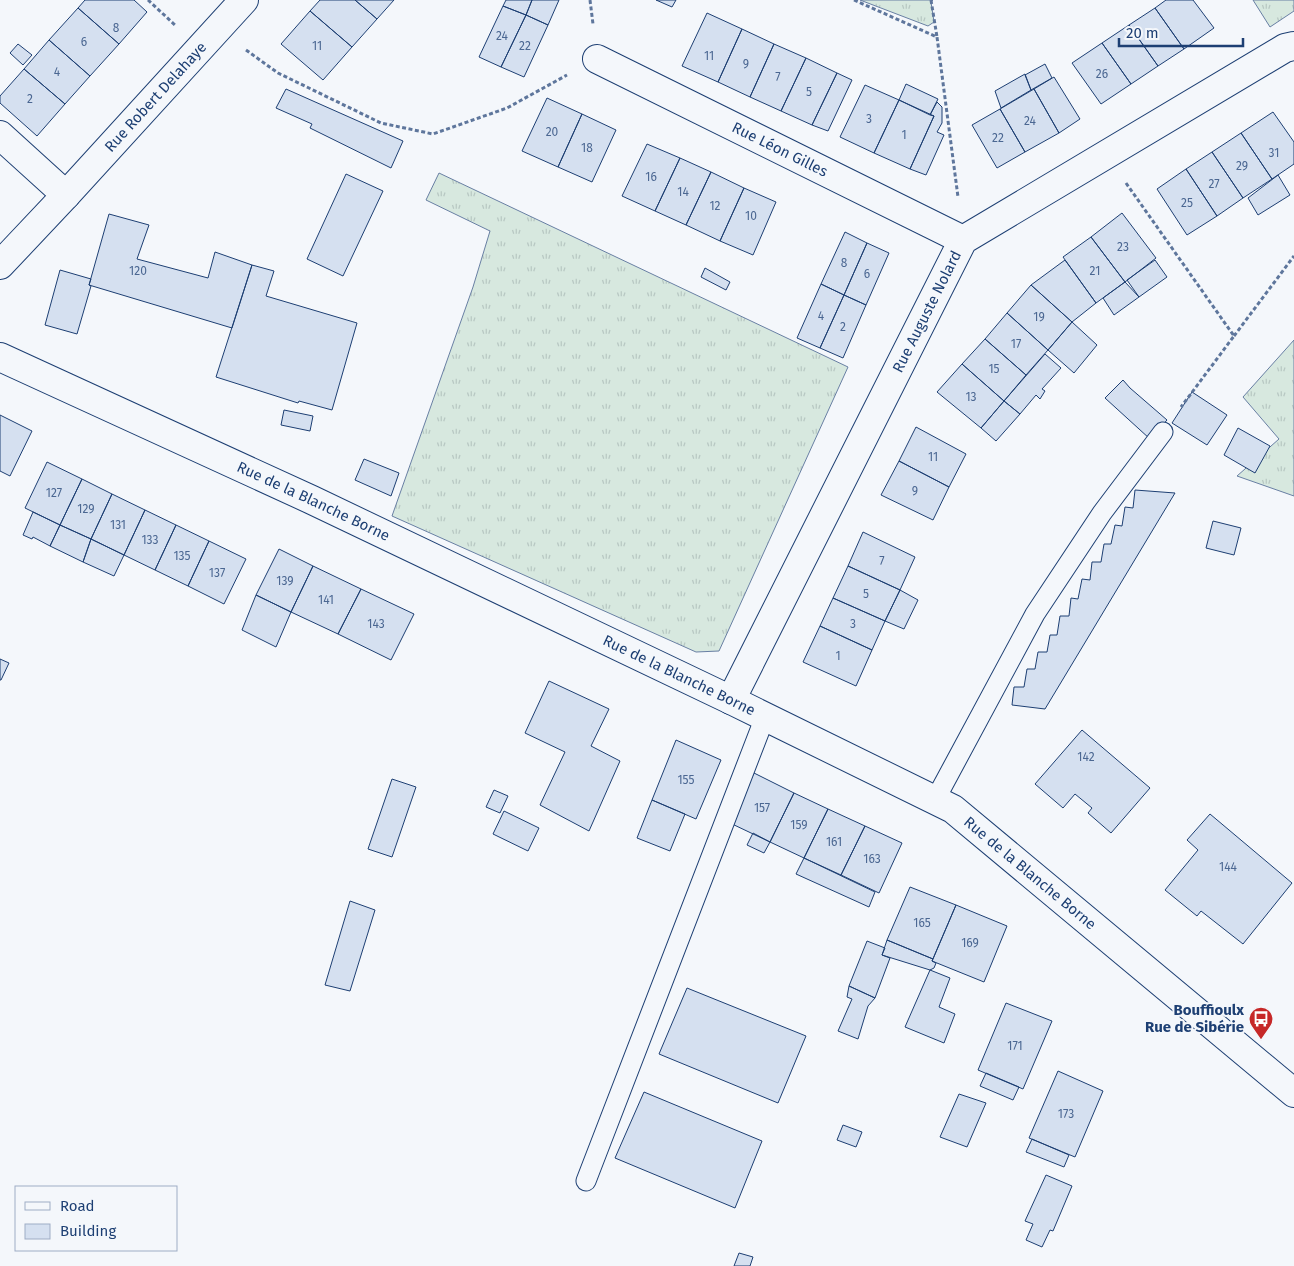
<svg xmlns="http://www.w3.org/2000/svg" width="1294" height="1266" font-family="'Fira Sans',sans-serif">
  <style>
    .grass { fill: url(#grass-tufts); stroke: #687fa3 }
    .building { fill: #d5e0f0; stroke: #1d3f73 }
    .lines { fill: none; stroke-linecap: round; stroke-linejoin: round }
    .service-casing { stroke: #1d3f73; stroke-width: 21 }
    .minor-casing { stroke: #1d3f73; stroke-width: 30 }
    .tertiary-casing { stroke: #1d3f73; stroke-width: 30 }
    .path { stroke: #5e769c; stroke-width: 3; stroke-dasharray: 4 2.5; stroke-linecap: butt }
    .service { stroke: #f4f7fb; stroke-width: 19 }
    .minor { stroke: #f4f7fb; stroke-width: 28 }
    .tertiary { stroke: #f4f7fb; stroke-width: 28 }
    .labels { text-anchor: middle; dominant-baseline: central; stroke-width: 4; stroke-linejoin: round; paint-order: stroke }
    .number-label { font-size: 12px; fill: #4b6792 }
    .street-label { font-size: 15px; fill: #1d3f73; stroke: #f4f7fb }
    .poi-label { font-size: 15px; font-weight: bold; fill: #1d3f73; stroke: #f4f7fb; text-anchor: end }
  </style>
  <defs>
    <pattern id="grass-tufts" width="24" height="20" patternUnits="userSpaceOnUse" patternTransform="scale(1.25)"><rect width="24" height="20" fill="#d7e8df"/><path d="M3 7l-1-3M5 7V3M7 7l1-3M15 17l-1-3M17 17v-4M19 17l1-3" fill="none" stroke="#b8c8c3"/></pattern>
  </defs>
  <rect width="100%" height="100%" fill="#f4f7fb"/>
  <!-- grass -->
  <path class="grass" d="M 860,0 L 933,0 L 931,2 L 934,22 L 928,26 Z
    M 1253,0 L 1294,0 L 1294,11 L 1270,27 Z
    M 439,173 L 848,367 L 719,651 L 696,652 L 392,516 L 473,287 L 490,231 L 426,200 Z
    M 1294,340 L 1294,496 L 1237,476 L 1279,439 L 1243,397 Z"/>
  <!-- building -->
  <path class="building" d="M 85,0 L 134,0 L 147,12 L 119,44 L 78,8 Z
    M 320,0 L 355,0 L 377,19 L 352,47 L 310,11 Z
    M 355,0 L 394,0 L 377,19 Z
    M 506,0 L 532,0 L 526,15 L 503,6 Z
    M 532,0 L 559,0 L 548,25 L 526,15 Z
    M 656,0 L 676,0 L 672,7 Z
    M 1166,0 L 1193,0 L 1214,28 L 1184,49 L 1155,8 Z
    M 503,6 L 526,15 L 501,67 L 479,57 Z
    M 78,8 L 119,44 L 90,76 L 49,40 Z
    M 1155,8 L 1184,49 L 1158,66 L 1129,25 Z
    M 310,11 L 352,47 L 323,80 L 281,44 Z
    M 707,13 L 742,29 L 718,82 L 682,66 Z
    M 526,15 L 548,25 L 524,77 L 501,67 Z
    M 1129,25 L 1158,66 L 1131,84 L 1102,43 Z
    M 742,29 L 774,44 L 750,97 L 718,82 Z
    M 49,40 L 90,76 L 65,104 L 24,69 Z
    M 1102,43 L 1131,84 L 1101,104 L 1072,63 Z
    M 18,44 L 32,55 L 23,65 L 10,53 Z
    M 774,44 L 806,58 L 781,111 L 750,97 Z
    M 806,58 L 837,73 L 812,125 L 781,111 Z
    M 1045,64 L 1052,78 L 1031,90 L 1025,75 Z
    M 24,69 L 65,104 L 37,136 L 0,103 L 0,96 Z
    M 837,73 L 852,80 L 828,131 L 812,125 Z
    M 1025,74 L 1031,90 L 1001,108 L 995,91 Z
    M 1054,77 L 1080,119 L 1059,133 L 1034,89 Z
    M 906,84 L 938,99 L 930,115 L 899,100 Z
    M 865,85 L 899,100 L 874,153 L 840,137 Z
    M 286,89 L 403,141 L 391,168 L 310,128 L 312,124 L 276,108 Z
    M 1034,89 L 1059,133 L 1025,152 L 1000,109 Z
    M 547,98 L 582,114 L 558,167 L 522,151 Z
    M 899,100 L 934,116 L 910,169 L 874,153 Z
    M 937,102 L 942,107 L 942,123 L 937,132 L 944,135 L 926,175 L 910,169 L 934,116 L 930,115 Z
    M 1000,109 L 1025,152 L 997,168 L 972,125 Z
    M 1273,112 L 1294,142 L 1294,164 L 1272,179 L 1241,133 Z
    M 582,114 L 616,130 L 592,182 L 558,167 Z
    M 1241,133 L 1272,179 L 1243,198 L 1212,152 Z
    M 647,144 L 680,158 L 655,211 L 622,196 Z
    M 1212,152 L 1243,198 L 1217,216 L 1186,169 Z
    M 680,158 L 711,172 L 686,225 L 655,211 Z
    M 1186,169 L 1217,216 L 1187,235 L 1157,189 Z
    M 711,172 L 744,188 L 720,241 L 686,225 Z
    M 346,174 L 383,191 L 343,276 L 307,259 Z
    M 1278,175 L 1290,195 L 1258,215 L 1248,198 Z
    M 744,188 L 776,202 L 753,255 L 720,241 Z
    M 1122,213 L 1156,258 L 1125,282 L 1091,237 Z
    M 109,214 L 149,225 L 137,259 L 208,278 L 215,252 L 252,265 L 232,328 L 89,285 Z
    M 845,232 L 867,243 L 844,295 L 821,284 Z
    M 1091,237 L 1125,282 L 1096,303 L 1063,257 Z
    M 867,243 L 889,253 L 866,305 L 844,295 Z
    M 1065,260 L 1096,303 L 1072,322 L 1031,285 Z
    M 1155,260 L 1167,277 L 1139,297 L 1127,280 Z
    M 252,265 L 274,271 L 266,296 L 357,323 L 332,410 L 299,401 L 298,403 L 216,377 Z
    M 705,268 L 730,282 L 726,290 L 701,277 Z
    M 60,270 L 91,279 L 89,285 L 91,286 L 77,334 L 45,325 Z
    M 1125,282 L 1139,297 L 1114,315 L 1103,298 Z
    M 821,284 L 844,295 L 820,348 L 797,338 Z
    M 1031,285 L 1072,322 L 1048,350 L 1007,313 Z
    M 844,295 L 866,305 L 843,358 L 820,348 Z
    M 1007,313 L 1048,350 L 1026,375 L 985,339 Z
    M 1072,322 L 1097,345 L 1074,373 L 1048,350 Z
    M 985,339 L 1026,375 L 1004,401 L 962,364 Z
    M 1045,354 L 1061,368 L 1042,389 L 1045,391 L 1040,399 L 1036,395 L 1020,414 L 1004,401 Z
    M 962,364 L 1004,401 L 981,428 L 937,392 Z
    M 1123,380 L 1130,388 L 1167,420 L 1150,439 L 1105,398 Z
    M 1192,392 L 1227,415 L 1207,445 L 1172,423 Z
    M 1004,401 L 1020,414 L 996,441 L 981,428 Z
    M 284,410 L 313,416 L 310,431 L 281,425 Z
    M 0,415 L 32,431 L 10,476 L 0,471 Z
    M 916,427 L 966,454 L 949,487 L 899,461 Z
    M 1238,428 L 1270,446 L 1255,473 L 1224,455 Z
    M 364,459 L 399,473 L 391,496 L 355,480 Z
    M 899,461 L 949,487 L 933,520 L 881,495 Z
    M 47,462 L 82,479 L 60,525 L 25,508 Z
    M 82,479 L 112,494 L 91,539 L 60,525 Z
    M 1135,490 L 1175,493 L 1045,709 L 1012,705 L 1014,687 L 1024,687 L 1027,669 L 1035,669 L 1038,652 L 1047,652 L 1050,635 L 1057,635 L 1060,616 L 1069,616 L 1071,598 L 1078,599 L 1082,579 L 1090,580 L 1092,562 L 1101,562 L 1104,544 L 1111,544 L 1115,525 L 1122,526 L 1125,507 L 1133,508 Z
    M 112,494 L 145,510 L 124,555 L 91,539 Z
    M 145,510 L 176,525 L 155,570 L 124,555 Z
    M 33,512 L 60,525 L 50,546 L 33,537 L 32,539 L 23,535 Z
    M 1213,521 L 1241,528 L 1234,555 L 1206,548 Z
    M 60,525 L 91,539 L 83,562 L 50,546 Z
    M 176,525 L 209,541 L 188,586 L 155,570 Z
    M 863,532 L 915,557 L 900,590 L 848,566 Z
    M 91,539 L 124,555 L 114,576 L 83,562 Z
    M 209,541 L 246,559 L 224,604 L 188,586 Z
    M 279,549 L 313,566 L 291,612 L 256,595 Z
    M 313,566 L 361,589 L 338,634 L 291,612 Z
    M 848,566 L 900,590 L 885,621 L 833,598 Z
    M 361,589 L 414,614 L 391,660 L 338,634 Z
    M 900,590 L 918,600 L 904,629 L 885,621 Z
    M 256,595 L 291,612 L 276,647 L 242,630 Z
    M 833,598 L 885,621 L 872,650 L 820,626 Z
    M 820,626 L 872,650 L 856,686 L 803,662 Z
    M 0,659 L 9,663 L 1,680 L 0,680 Z
    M 549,681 L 609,709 L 591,746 L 620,761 L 589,831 L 540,805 L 565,752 L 525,733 Z
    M 1082,730 L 1150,788 L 1111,833 L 1088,813 L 1092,808 L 1075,794 L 1063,808 L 1035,784 Z
    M 676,740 L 721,760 L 696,819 L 652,800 Z
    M 754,773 L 794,793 L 770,842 L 730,823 Z
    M 392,779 L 416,787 L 392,857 L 368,849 Z
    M 494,790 L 508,796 L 500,813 L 486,807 Z
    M 794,793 L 828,809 L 804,858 L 770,842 Z
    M 652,800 L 685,814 L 670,851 L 637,838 Z
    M 828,809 L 865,826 L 841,875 L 804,858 Z
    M 504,811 L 539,828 L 528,851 L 493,834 Z
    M 1210,814 L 1292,883 L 1243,944 L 1201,911 L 1197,916 L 1165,890 L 1198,850 L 1187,840 Z
    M 865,826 L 902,843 L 879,893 L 841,875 Z
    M 753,833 L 770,842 L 764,853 L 747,845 Z
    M 804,858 L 875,892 L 869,907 L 796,874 Z
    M 910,887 L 956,905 L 933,959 L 887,940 Z
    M 350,901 L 375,910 L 350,991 L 325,985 Z
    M 956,905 L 1007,926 L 984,982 L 932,961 Z
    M 887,940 L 933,959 L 932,961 L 936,963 L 934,968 L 930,970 L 882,955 Z
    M 867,941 L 885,948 L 882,955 L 890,958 L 875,998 L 849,986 Z
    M 930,970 L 950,978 L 939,1007 L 955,1014 L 944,1043 L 905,1027 Z
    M 849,986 L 875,998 L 868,1006 L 858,1039 L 838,1031 L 852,999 L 847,997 Z
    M 687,988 L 806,1036 L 778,1103 L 659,1054 Z
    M 1006,1003 L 1052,1021 L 1023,1089 L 978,1070 Z
    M 1058,1071 L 1103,1091 L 1075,1157 L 1029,1138 Z
    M 986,1073 L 1019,1087 L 1013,1100 L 980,1086 Z
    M 644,1092 L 762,1141 L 735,1208 L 615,1158 Z
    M 959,1094 L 986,1103 L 967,1147 L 940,1137 Z
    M 843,1125 L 862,1132 L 856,1147 L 837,1140 Z
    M 1032,1139 L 1069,1155 L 1064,1167 L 1026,1152 Z
    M 1046,1175 L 1072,1186 L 1053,1231 L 1050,1230 L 1042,1247 L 1026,1240 L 1033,1224 L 1025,1221 Z
    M 739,1253 L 753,1257 L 750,1266 L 734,1266 Z"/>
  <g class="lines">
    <defs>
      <path id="service" d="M 935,800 L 1035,614 L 1102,513 L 1163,432
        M 586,1181 L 765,717"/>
      <g id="minor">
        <path id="s1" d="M 597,59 L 963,240"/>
        <path d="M 0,135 L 66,195"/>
        <path id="s2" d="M 0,265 L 66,195 L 244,0"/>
        <path id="s3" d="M 731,700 L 963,240 L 1285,48 L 1294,46"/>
      </g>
      <g id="tertiary">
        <path id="s4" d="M 0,357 L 312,500 L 731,700 L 953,809 L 1294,1093"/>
      </g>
    </defs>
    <!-- service casing -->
    <use href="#service" class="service-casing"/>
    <!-- minor casing -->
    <use href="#minor" class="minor-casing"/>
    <!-- tertiary casing -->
    <use href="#tertiary" class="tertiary-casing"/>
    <!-- path -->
    <path class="path" d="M 148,0 L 175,25
      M 590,0 L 593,24
      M 854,0 L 937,37 L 958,197
      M 931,0 L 937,37
      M 246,50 L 278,73 L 381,123 L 433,134 L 507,108 L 567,75
      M 1126,183 L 1234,336 L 1181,407
      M 1234,336 L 1294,256"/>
    <!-- service -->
    <use href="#service" class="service"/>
    <!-- minor -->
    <use href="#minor" class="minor"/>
    <!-- tertiary -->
    <use href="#tertiary" class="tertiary"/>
  </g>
  <!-- icons -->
  <defs>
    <symbol id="bus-pin" viewBox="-11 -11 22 30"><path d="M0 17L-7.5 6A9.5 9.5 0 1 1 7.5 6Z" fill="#c62828" stroke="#f4f7fb"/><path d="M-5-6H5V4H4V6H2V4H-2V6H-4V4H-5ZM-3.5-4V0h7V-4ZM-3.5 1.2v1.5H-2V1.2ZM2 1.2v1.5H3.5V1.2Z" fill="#fff"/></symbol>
  </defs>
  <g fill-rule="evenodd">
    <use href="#bus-pin" x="1247" y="1005" width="28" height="38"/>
  </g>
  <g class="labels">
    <!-- number labels -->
    <g class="number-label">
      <text x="116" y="28">8</text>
      <text x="502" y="36">24</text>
      <text x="84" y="42">6</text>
      <text x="317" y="46">11</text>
      <text x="525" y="46">22</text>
      <text x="709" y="56">11</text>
      <text x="746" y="64">9</text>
      <text x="57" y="72">4</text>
      <text x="1102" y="74">26</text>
      <text x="778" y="77">7</text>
      <text x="809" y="92">5</text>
      <text x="30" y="99">2</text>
      <text x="869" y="119">3</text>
      <text x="1030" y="121">24</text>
      <text x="552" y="132">20</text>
      <text x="904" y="135">1</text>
      <text x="998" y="138">22</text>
      <text x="587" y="148">18</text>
      <text x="1274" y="153">31</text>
      <text x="1242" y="166">29</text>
      <text x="651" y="177">16</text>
      <text x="1214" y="184">27</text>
      <text x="683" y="192">14</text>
      <text x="1187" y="203">25</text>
      <text x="715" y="206">12</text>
      <text x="751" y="216">10</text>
      <text x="1123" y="247">23</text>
      <text x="844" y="263">8</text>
      <text x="138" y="271">120</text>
      <text x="1095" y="271">21</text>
      <text x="867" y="274">6</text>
      <text x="821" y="316">4</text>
      <text x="1039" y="317">19</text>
      <text x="843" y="327">2</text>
      <text x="1016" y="344">17</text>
      <text x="994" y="369">15</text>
      <text x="971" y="397">13</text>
      <text x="933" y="457">11</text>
      <text x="915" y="491">9</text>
      <text x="54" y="493">127</text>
      <text x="86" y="509">129</text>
      <text x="118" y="525">131</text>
      <text x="150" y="540">133</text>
      <text x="182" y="556">135</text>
      <text x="882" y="561">7</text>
      <text x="217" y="573">137</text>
      <text x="285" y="581">139</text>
      <text x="866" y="594">5</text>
      <text x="326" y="600">141</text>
      <text x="376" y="624">143</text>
      <text x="853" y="624">3</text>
      <text x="838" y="656">1</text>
      <text x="1086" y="757">142</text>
      <text x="686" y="780">155</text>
      <text x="762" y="808">157</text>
      <text x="799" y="825">159</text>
      <text x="834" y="842">161</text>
      <text x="872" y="859">163</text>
      <text x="1228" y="867">144</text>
      <text x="922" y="923">165</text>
      <text x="970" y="943">169</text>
      <text x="1015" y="1046">171</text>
      <text x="1066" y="1114">173</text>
    </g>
    <!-- street labels -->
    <g class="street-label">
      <text stroke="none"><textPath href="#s2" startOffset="229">Rue Robert Delahaye</textPath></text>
      <text stroke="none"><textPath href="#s1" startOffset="204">Rue Léon Gilles</textPath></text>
      <text stroke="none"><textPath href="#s3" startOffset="435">Rue Auguste Nolard</textPath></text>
      <text stroke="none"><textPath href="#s4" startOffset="345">Rue de la Blanche Borne</textPath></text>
      <text stroke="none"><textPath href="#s4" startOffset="750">Rue de la Blanche Borne</textPath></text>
      <text stroke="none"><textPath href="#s4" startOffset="1155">Rue de la Blanche Borne</textPath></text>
    </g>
    <!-- poi labels -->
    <g class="poi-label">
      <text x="1244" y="1010">Bouffioulx<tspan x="1244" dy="17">Rue de Sibérie</tspan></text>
    </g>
  </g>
  <!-- legend -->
  <rect x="15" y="1186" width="162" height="65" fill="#f4f7fb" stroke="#9eadc5"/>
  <rect x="25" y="1202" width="25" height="8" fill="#f4f7fb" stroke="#9eadc5"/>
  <text x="60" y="1211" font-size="15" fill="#1d3f73">Road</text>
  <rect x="25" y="1224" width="25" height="15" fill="#d5e0f0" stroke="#9eadc5"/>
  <text x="60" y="1236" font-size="15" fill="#1d3f73">Building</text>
  <!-- scale -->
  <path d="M1119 38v8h124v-8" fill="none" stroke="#1d3f73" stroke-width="2.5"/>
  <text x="1126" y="38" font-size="15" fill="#1d3f73" stroke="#f4f7fb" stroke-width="4" paint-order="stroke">20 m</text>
</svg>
